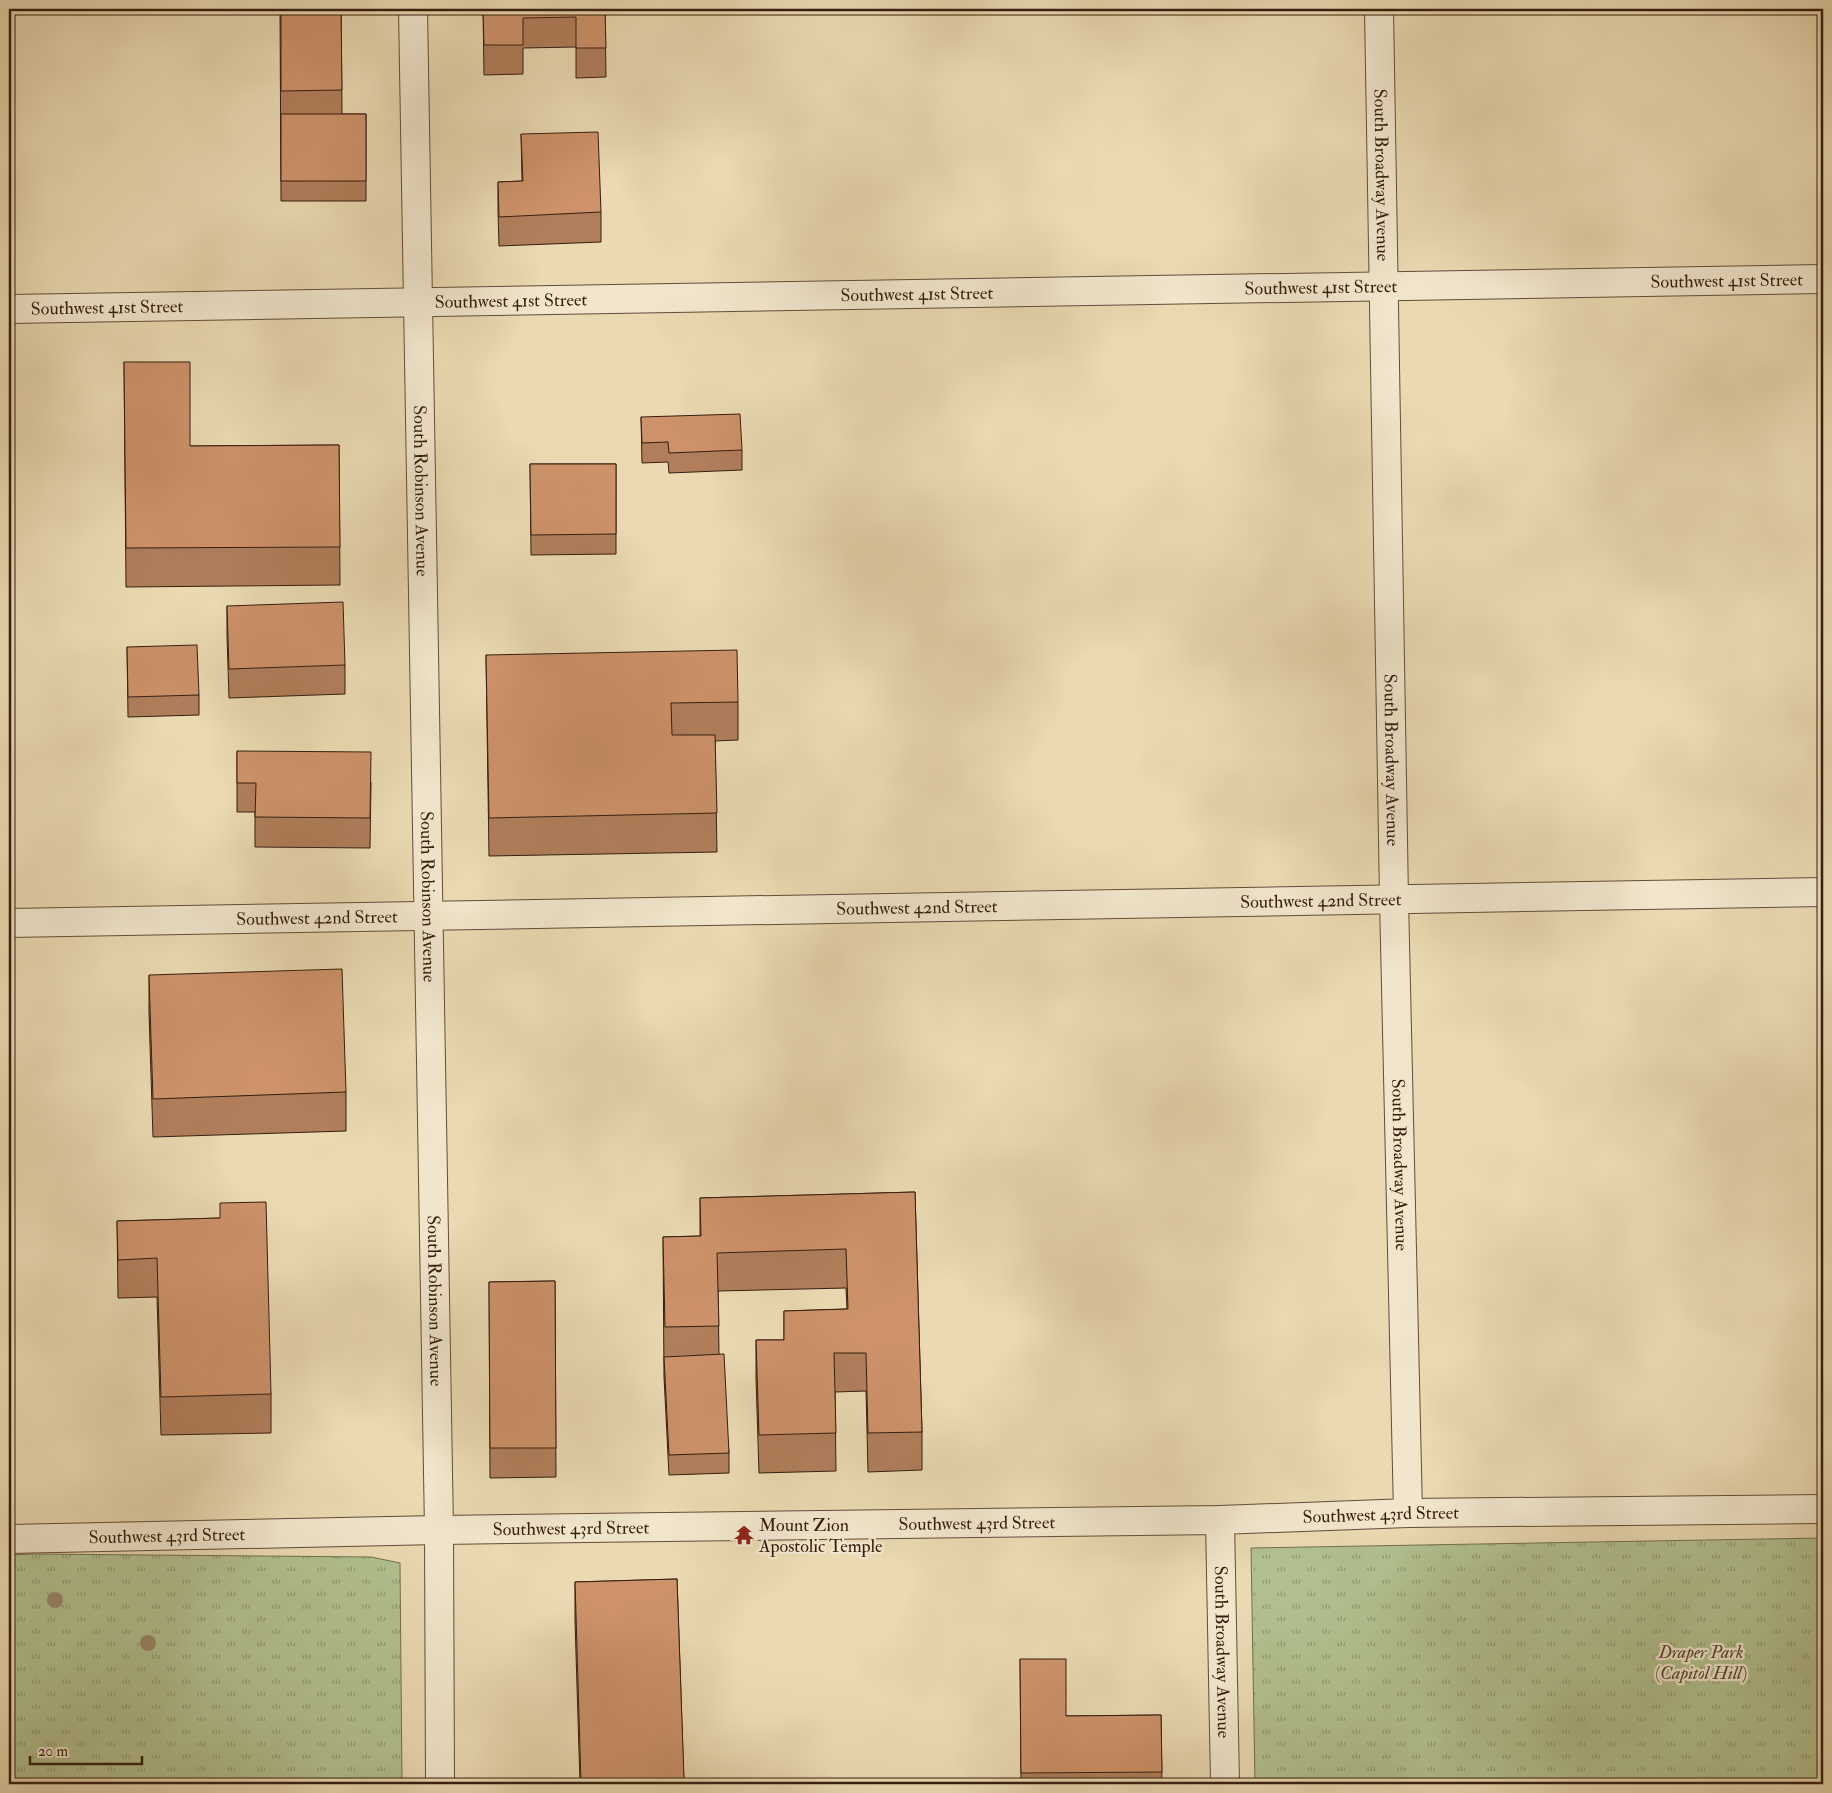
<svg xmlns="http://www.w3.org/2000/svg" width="1832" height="1793" font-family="'IM FELL Double Pica',serif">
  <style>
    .grass { fill: url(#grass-tufts); stroke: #746f4f }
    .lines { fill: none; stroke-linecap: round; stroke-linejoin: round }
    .minor-casing { stroke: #634d38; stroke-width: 30 }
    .tertiary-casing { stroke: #634d38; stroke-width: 30 }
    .minor { stroke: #f1e6cc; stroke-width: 28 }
    .tertiary { stroke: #f1e6cc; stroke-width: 28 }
    .tree { fill: #98886a }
    .wall { fill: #b07e5b; stroke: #361e0f }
    .building { fill: #cd926a; stroke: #361e0f }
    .labels { text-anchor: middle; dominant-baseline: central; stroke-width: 4.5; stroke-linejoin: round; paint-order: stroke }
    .street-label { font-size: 18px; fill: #361e0f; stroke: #f1e6cc }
    .poi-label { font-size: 18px; fill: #361e0f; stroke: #f1e6cc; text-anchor: start }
    .park-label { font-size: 18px; font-style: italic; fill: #55462f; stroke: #f1e6cc }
  </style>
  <defs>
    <pattern id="grass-tufts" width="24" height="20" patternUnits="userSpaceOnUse" patternTransform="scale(1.25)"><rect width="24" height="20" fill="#b2c08f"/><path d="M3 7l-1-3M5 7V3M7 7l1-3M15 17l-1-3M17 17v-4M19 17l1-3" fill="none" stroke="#929b73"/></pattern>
  </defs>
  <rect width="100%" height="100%" fill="#ead9b1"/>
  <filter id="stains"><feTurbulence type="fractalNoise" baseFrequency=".004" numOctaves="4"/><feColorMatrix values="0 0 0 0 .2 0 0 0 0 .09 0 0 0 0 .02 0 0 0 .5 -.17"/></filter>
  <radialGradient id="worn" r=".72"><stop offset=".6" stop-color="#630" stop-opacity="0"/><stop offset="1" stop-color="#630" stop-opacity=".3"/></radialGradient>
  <!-- grass -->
  <path class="grass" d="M 1823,1538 L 1823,1784 L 1255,1784 L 1251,1548 Z
    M 33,1554 L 371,1557 L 400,1563 L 402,1784 L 9,1784 L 9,1555 Z"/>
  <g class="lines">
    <defs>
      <g id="minor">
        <path id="s1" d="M 1379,9 L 1394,899 L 1408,1513"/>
        <path id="s2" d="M 9,309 L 1823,279"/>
        <path id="s3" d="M 9,923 L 1823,892"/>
        <path id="s4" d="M 1220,1520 L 1225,1784"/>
        <path id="s5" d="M 9,1539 L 439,1530 L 1220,1520 L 1408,1513 L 1823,1509"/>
      </g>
      <g id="tertiary">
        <path id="s6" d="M 413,9 L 439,1530 L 440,1784"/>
      </g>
    </defs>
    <!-- minor casing -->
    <use href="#minor" class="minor-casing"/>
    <!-- tertiary casing -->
    <use href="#tertiary" class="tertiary-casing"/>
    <!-- minor -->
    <use href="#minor" class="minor"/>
    <!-- tertiary -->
    <use href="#tertiary" class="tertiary"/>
  </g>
  <!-- trees -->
  <g class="tree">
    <circle cx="55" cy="1600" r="8"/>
    <circle cx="148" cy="1643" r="8"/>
  </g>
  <!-- wall -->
  <path class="wall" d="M 280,9 L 341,9 L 342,114 L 366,114 L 366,201 L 281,201 Z
    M 483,9 L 605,9 L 606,77 L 576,78 L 576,47 L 523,48 L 523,74 L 484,75 Z
    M 521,134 L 601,212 L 601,242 L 499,246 L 498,211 L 498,182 L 522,181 Z
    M 124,362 L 190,446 L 339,445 L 340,585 L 126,587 Z
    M 641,417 L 742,450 L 742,470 L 669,473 L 668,462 L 642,463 Z
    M 530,464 L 616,464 L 616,554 L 531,555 Z
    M 227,606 L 345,665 L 345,694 L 229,698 L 227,636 Z
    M 127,647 L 199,695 L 199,715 L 128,717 Z
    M 486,655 L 738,702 L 738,740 L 715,741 L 717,852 L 489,856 Z
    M 237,751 L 371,782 L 370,848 L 255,847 L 255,812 L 237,812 Z
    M 149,975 L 346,1092 L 346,1131 L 153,1137 L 149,1014 Z
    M 915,1192 L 922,1432 L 922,1470 L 868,1472 L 866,1391 L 835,1392 L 836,1471 L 759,1473 L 756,1379 L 756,1340 L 784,1340 L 784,1311 L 847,1309 L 846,1288 L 718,1291 L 719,1354 L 729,1453 L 729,1473 L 669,1475 L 664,1377 L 663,1237 L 700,1236 L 700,1198 Z
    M 220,1218 L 271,1394 L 271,1433 L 161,1435 L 157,1297 L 118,1298 L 117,1221 Z
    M 555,1281 L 556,1477 L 490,1478 L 489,1282 Z
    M 9,1335 L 10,1391 L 10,1421 L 9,1421 Z
    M 677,1579 L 684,1784 L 580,1784 L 575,1621 L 575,1582 Z
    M 1020,1659 L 1066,1716 L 1161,1715 L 1162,1784 L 1021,1784 Z"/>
  <!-- building -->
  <path class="building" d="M 281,9 L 341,9 L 342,90 L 281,91 Z
    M 483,9 L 605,9 L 606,48 L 576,48 L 576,17 L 523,18 L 523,45 L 484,45 Z
    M 281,114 L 366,114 L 366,181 L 281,181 Z
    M 598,132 L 601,212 L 499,217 L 498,182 L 523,181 L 521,134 Z
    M 124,362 L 190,362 L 190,446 L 339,445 L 340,547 L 126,548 Z
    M 740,414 L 742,450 L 669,453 L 668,442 L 642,443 L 641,417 Z
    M 530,464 L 616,464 L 616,534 L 531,535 Z
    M 343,602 L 345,665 L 229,669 L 227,606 Z
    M 197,645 L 199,695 L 128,697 L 127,647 Z
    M 737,650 L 738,702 L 671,703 L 672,735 L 715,735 L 717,813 L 489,818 L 486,655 Z
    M 237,751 L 371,752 L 370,818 L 255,817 L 256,783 L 237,783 Z
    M 342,969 L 346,1092 L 153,1099 L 149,975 Z
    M 915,1192 L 922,1432 L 868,1433 L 866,1353 L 834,1353 L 836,1433 L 759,1435 L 756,1340 L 784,1340 L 784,1311 L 848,1309 L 846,1249 L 717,1253 L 719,1326 L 665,1327 L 663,1237 L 701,1236 L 700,1198 Z
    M 266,1202 L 271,1394 L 161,1397 L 157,1258 L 118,1260 L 117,1221 L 220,1218 L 220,1203 Z
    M 555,1281 L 556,1448 L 490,1448 L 489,1282 Z
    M 9,1335 L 10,1391 L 9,1391 Z
    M 724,1354 L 729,1453 L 669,1455 L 664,1357 Z
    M 677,1579 L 684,1779 L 581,1782 L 575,1582 Z
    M 1020,1659 L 1066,1659 L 1066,1716 L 1161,1715 L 1162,1772 L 1021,1773 Z"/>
  <!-- icons -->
  <defs>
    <symbol id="temple-bare" viewBox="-9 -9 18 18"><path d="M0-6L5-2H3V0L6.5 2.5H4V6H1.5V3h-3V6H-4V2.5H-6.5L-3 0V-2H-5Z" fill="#8f2418" stroke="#f1e6cc" stroke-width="2.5" paint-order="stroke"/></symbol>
  </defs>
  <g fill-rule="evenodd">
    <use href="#temple-bare" x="730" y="1521" width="28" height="28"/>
  </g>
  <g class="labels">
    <!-- street labels -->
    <g class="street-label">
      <text stroke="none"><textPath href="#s1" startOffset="166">South Broadway Avenue</textPath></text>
      <text stroke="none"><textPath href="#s2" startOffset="1718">Southwest 41st Street</textPath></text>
      <text stroke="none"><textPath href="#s2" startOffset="1312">Southwest 41st Street</textPath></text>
      <text stroke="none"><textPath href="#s2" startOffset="908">Southwest 41st Street</textPath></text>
      <text stroke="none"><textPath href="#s2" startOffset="502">Southwest 41st Street</textPath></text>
      <text stroke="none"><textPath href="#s2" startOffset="98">Southwest 41st Street</textPath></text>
      <text stroke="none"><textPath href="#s6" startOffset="482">South Robinson Avenue</textPath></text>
      <text stroke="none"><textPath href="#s1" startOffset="751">South Broadway Avenue</textPath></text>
      <text stroke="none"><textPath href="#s6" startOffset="888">South Robinson Avenue</textPath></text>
      <text stroke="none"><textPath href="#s3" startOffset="1312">Southwest 42nd Street</textPath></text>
      <text stroke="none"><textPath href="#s3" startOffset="908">Southwest 42nd Street</textPath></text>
      <text stroke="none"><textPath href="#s3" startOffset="308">Southwest 42nd Street</textPath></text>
      <text stroke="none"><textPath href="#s1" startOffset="1156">South Broadway Avenue</textPath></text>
      <text stroke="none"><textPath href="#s6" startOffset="1292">South Robinson Avenue</textPath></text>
      <text stroke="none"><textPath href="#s5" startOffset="1372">Southwest 43rd Street</textPath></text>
      <text stroke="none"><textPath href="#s5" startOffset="968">Southwest 43rd Street</textPath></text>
      <text stroke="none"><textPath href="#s5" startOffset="562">Southwest 43rd Street</textPath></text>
      <text stroke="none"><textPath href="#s5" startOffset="158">Southwest 43rd Street</textPath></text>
      <text stroke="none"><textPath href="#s4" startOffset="132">South Broadway Avenue</textPath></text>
    </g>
    <!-- poi labels -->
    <g class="poi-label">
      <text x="759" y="1525">Mount Zion<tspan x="759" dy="21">Apostolic Temple</tspan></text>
    </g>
    <!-- park labels -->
    <g class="park-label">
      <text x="1701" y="1652">Draper Park<tspan x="1701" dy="21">(Capitol Hill)</tspan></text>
    </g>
  </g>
  <!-- margin -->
  <rect width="1832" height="1793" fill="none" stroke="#ead9b1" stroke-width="30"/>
  <rect x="10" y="10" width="1812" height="1773" fill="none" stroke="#361e0f" stroke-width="2.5"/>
  <rect x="15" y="15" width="1802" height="1763" fill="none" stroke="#361e0f"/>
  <!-- scale -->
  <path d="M30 1756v8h112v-8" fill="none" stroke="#361e0f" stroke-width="2.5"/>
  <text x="38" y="1756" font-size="15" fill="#361e0f" stroke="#f1e6cc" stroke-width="4" paint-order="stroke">20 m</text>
  <rect width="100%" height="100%" filter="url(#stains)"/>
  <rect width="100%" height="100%" fill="url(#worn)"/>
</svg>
